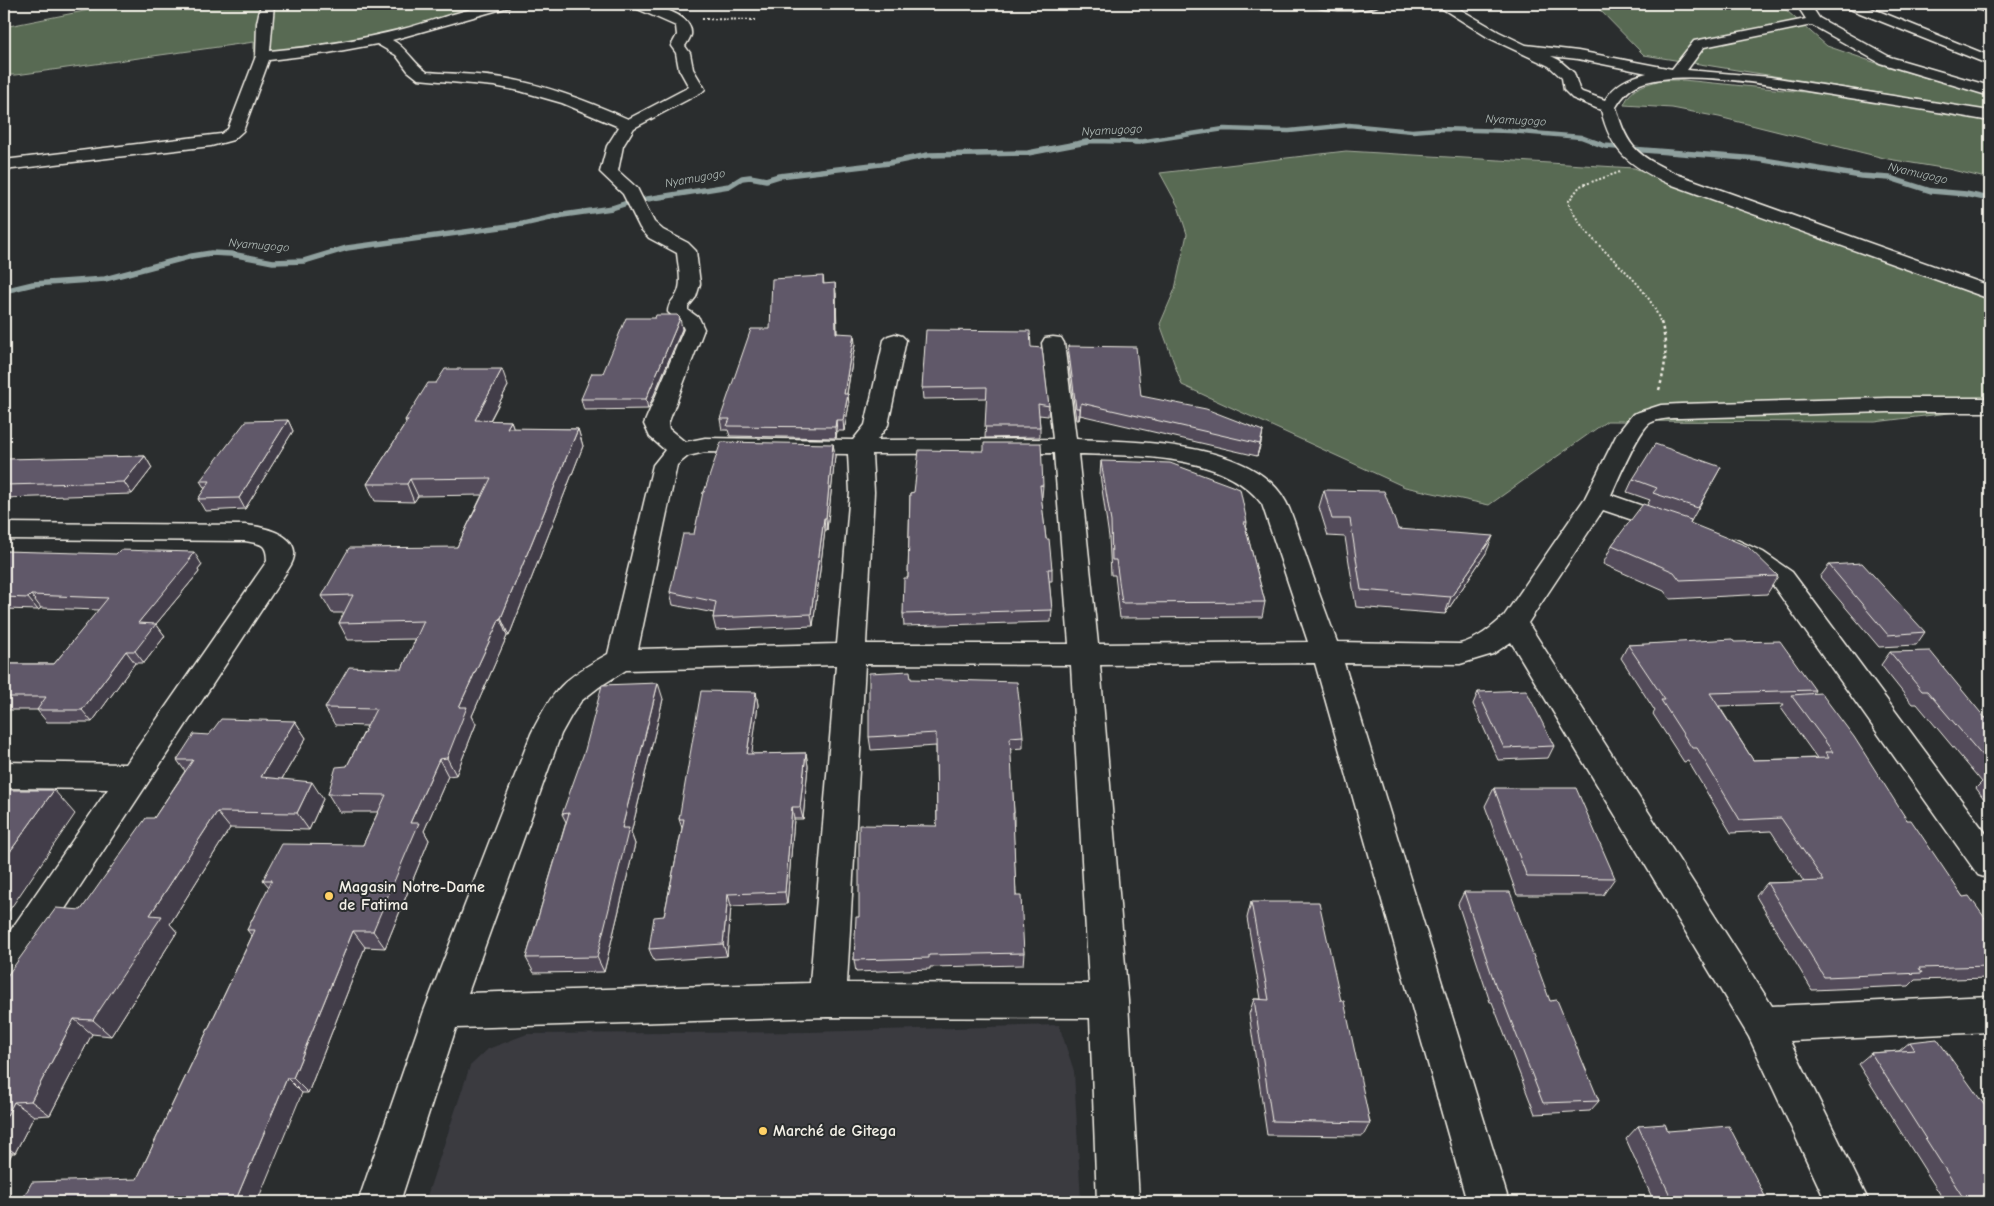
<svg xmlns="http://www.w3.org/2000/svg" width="1994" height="1206" font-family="'Comic Neue',sans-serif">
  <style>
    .built { fill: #3a3a40 }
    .green { fill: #586a53; stroke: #a6ae9e }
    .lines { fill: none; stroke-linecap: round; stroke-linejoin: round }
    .stream-far1 { stroke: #8fa09e; stroke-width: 4.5 }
    .stream { stroke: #8fa09e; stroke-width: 5.5 }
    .minor-casing { stroke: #f4f1e8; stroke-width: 3 }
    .path-far1 { stroke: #f4f1e8; stroke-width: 2; stroke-dasharray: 2 2; stroke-linecap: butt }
    .path { stroke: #f4f1e8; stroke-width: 2.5; stroke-dasharray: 3 3; stroke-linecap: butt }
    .minor { fill: #2a2d2e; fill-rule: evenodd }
    .wall { fill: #534c5a; stroke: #f4f1e8; fill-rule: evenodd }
    .shaded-wall { fill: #433e4a; stroke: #f4f1e8 }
    .building { fill: #605869; stroke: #f4f1e8 }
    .poi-dot { fill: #ffd166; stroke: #2a2d2e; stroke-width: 2 }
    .labels { text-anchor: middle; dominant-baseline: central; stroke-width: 4; stroke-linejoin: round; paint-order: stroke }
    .far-water-label { font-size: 12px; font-style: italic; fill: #b0bbb7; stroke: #2a2d2e }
    .near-poi-label { font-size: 16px; font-weight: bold; fill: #f4f1e8; stroke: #2a2d2e; text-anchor: start }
  </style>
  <rect width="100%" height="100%" fill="#2a2d2e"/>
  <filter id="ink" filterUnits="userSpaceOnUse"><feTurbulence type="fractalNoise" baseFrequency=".02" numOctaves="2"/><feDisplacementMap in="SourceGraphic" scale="10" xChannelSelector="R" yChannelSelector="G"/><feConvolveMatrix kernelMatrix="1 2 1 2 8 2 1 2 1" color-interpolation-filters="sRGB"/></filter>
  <g filter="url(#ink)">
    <!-- built -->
    <path class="built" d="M 1059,1025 L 1074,1071 L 1081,1202 L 425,1202 L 470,1066 L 488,1049 L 527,1034 L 809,1032 Z"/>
    <!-- green -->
    <path class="green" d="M 119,4 L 517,4 L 373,43 L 254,58 L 254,42 L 16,75 L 4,75 L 4,27 Z
      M 1594,4 L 1779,4 L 1827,46 L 1882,65 L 1990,96 L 1990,111 L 1644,55 Z
      M 1661,80 L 1683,80 L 1845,96 L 1990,120 L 1990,179 L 1948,169 L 1888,159 L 1719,117 L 1672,108 L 1624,105 C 1631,87 1644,85 1661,80 Z
      M 1346,151 L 1634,168 L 1990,300 L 1990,408 L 1875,422 L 1607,421 L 1489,505 L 1405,487 L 1182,385 L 1160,324 L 1175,289 L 1187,234 L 1178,206 L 1160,173 Z"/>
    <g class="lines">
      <!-- stream-far1 -->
      <path class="stream-far1" d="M 1080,143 L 1092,141 L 1139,142 L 1224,129 L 1289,131 L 1349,125 L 1412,131 L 1438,129 L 1510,131 L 1581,137 L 1597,143"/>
      <!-- stream -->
      <path class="stream" d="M 1135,142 L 1140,142
        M 1594,142 L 1605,146 L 1617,147
        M 1631,149 L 1758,159 L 1861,176 L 1890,178 L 1931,191 L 1966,194 L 1990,199
        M 641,200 L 729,186 L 742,178 L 750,177 L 766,180 L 779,176 L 889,163 L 928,155 L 1028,153 L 1087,142
        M 4,291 L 33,284 L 105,279 L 192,256 L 211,253 L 231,254 L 273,262 L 304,261 L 347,248 L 523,224 L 563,215 L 612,208 L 630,202"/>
      <defs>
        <path id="minor" d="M 261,4 L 274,4 L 270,51 C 315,47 359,40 403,29 C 438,20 474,4 510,4 L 509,7 L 392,40 C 408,49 413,63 427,72 C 452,74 478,74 503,78 C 546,85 588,101 628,119 L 689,87 L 679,69 L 676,53 L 671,46 L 677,35 L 676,26 L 633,7 L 631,4 C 647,3 694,12 691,35 C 690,38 687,43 685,46 L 690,53 L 693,69 L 705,89 L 702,92 L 634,128 L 623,146 L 618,171 L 637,188 L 654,222 L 663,230 L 688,243 L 696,251 L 700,284 L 696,297 L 688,307 L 688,310 L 699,318 L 704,329 L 668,424 L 669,429 L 685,442 L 705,438 L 853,440 L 865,425 L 884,340 L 888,336 L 895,334 L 902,336 L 906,340 L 888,425 L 877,440 L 1053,439 L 1042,343 L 1045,338 L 1053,337 L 1061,338 L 1064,343 L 1076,439 C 1137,442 1254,441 1286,502 C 1293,515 1297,531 1302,545 C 1313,577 1325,610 1337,642 L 1460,644 C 1478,639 1491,628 1504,616 L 1585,498 L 1617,434 L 1633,414 L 1661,405 L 1681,404 L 1888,398 L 1990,398 L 1990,412 L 1888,412 L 1681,418 C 1671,418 1660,418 1650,423 C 1638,431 1618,480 1611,495 L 1680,519 L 1684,525 L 1680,531 L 1671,533 L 1603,510 L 1528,623 L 1772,1006 L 1990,996 L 1990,1032 L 1790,1041 L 1869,1202 L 1826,1202 L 1749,1037 L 1511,642 L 1493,654 L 1460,664 L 1344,663 L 1509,1202 L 1467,1202 L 1315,663 L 1100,665 L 1128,1001 L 1139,1202 L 1097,1202 L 1090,1018 L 827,1017 L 456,1028 L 400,1202 L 358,1202 L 424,1011 L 531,734 C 554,688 563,679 608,654 L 653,465 L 665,450 L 650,437 L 644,424 L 684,329 L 682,325 L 668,312 C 668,303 673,301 677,294 C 683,282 678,266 677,253 L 649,238 L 640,228 L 623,194 L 600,172 L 607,146 L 619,127 L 562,103 L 520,91 L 494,86 L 418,79 L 408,71 L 396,55 L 377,44 L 328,53 L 269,60 L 243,131 L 233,140 L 211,146 L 4,170 L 4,160 L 221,134 L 228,129 L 256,56 L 257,23 ZM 705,452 L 848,454 L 850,492 L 837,644 L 638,649 L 677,465 L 688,456 ZM 1054,453 L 1069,644 L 866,644 L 874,492 L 872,454 ZM 1078,454 C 1136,456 1224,453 1262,504 L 1308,642 L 1098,644 ZM 865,664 L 1071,665 L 1089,984 L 847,983 ZM 836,665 L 810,983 L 468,993 L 561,734 L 571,716 L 581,701 L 599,687 L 626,670 Z
          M 1311,4 L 1380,4 C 1373,12 1318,12 1311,4 Z
          M 1435,4 L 1451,4 L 1499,32 L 1526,45 L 1578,51 L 1672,69 L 1694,41 L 1806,19 L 1797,5 L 1810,4 L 1819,18 L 1890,57 L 1990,86 L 1990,96 L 1880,63 L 1812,25 L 1704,47 L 1687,70 L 1770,77 L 1990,111 L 1990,121 C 1935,111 1880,103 1825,94 C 1777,86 1685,68 1640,84 C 1629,88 1622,97 1616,107 C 1627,150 1640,157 1679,175 L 1990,286 L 1990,299 L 1667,183 C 1629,165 1611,152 1601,110 L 1572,98 L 1564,90 L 1562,78 L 1549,66 L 1489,38 ZM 1551,56 L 1578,59 L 1647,73 C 1628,78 1616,83 1605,100 L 1582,92 L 1579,89 L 1574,73 L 1559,60 Z
          M 1843,4 L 1861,4 L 1990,56 L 1990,65 L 1845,7 Z
          M 1968,4 L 1990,5 L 1990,13 L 1970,7 Z
          M 4,523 L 245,525 C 266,527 309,537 289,568 L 17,982 L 4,987 L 4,940 L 108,789 L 4,788 L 4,762 L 126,764 L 267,561 C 267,543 261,544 245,541 L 4,539 Z
          M 1735,539 L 1763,552 L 1792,572 L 1990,839 L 1990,879 L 1978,875 L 1772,584 C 1760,573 1728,558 1722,548 L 1726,542 Z"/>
      </defs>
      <!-- minor casing -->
      <use href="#minor" class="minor-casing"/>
      <!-- path-far1 -->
      <path class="path-far1" d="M 702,19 L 757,20
        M 1620,172 L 1580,186 L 1568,202 C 1588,250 1644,272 1661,324"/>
      <!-- path -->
      <path class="path" d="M 1659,390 C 1666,366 1668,346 1661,322"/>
      <!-- minor -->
      <use href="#minor" class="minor"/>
    </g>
    <!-- wall -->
    <path class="wall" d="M 823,276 L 824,284 L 836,293 L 837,333 L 855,344 L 847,394 L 849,405 L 844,431 L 837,431 L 836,438 L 730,436 L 728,430 L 722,430 L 720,419 L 770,329 Z
      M 682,329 L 648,409 L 584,410 L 581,399 L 603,373 Z
      M 1068,346 L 1141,396 L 1261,443 L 1257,456 L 1080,415 L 1079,420 L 1076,420 L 1068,358 Z
      M 1031,347 L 1049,406 L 1048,416 L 1039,415 L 1040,427 L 1040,437 L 985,438 L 987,398 L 923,399 L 922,388 Z
      M 508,386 L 490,421 L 511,421 L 514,429 L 578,429 L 583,446 L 509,636 L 507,636 L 472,716 L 476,724 L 456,775 L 448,776 L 424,831 L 429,840 L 385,948 L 365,947 L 308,1093 L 302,1093 L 137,1179 L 252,936 L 247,930 L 269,887 L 263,880 L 363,845 L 378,812 L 339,812 L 328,794 L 347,766 L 367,726 L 335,725 L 325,708 L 402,669 L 416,639 L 348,640 L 339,623 L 344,613 L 332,613 L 322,596 L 457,547 L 482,495 L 418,496 L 414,502 L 375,501 L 367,484 L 406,423 L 405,420 Z
      M 288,420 L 293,431 L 245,509 L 205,511 L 198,499 L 205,489 L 200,481 Z
      M 833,444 L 835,456 L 827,530 L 825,530 L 813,626 L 716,630 L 713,618 L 714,613 L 673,605 L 670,592 L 694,534 L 704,492 Z
      M 145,456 L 152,468 L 132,494 L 4,498 L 4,460 Z
      M 1101,461 L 1247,522 L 1246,530 L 1265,602 L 1262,617 L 1120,618 L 1115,575 L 1111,575 L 1109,537 L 1100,475 Z
      M 1721,467 L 1690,523 L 1778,576 L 1767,594 L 1670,599 L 1664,591 L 1603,564 L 1612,545 L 1647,505 L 1650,500 L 1627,492 L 1633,479 Z
      M 1043,485 L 1042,497 L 1041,497 L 1046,539 L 1052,569 L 1052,581 L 1049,581 L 1052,610 L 1051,622 L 904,626 L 903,614 L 908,578 L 910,493 Z
      M 1324,490 L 1398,529 L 1486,553 L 1445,614 L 1356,607 L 1345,537 L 1328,536 L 1319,507 Z
      M 4,551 L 202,565 L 198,570 L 199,572 L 156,624 L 165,636 L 144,663 L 135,663 L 92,722 L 47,722 L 37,710 L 4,710 L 4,664 L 54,664 L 99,610 L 41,608 L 38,610 L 4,609 Z
      M 1829,565 L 1925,632 L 1916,645 L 1879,647 L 1820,577 Z
      M 1734,642 L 1815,690 L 1813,694 L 1907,820 L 1963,897 L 1990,925 L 1990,978 L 1915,980 L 1909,986 L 1812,990 L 1756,896 L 1767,883 L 1804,882 L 1771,831 L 1731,833 L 1688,761 L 1684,762 L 1653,714 L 1655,711 L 1621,658 L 1628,645 ZM 1784,704 L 1781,708 L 1817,758 L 1753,760 L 1719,706 Z
      M 1890,652 L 1985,718 L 1990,718 L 1990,807 L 1976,788 L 1982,782 L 1917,704 L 1912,704 L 1881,665 Z
      M 911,679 L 1023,736 L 1023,748 L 1010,749 L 1014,813 L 1014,826 L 1013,826 L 1016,896 L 1024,953 L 1023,965 L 930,967 L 930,969 L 856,972 L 854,960 L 859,917 L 937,826 L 936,746 L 871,750 L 869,737 Z
      M 756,692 L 758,705 L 751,754 L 806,753 L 808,766 L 803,819 L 794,819 L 787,904 L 731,906 L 727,956 L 654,961 L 649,949 L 664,916 L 682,828 L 679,819 Z
      M 1478,692 L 1554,746 L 1548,758 L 1498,760 L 1473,704 Z
      M 663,699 L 631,833 L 635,844 L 604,972 L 534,973 L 526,958 L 566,822 L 562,814 Z
      M 295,721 L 306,738 L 282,779 L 323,799 L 309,830 L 230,828 L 170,924 L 177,932 L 111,1036 L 92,1034 L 50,1115 L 34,1116 L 15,1153 L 12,1153 L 4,1169 L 4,980 L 81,910 L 154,818 L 185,771 L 177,760 L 209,735 Z
      M 1494,788 L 1615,878 L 1603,895 L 1517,895 L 1485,806 Z
      M 1464,892 L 1550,1001 L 1599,1101 L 1590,1111 L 1535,1114 L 1492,1002 L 1490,1002 L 1458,904 Z
      M 1251,902 L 1341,1001 L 1370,1123 L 1363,1136 L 1267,1135 L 1249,1014 L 1254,999 L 1261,999 L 1247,918 Z
      M 1910,1042 L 1990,1113 L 1990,1202 L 1945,1202 L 1858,1064 L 1871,1053 L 1899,1051 Z
      M 1638,1126 L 1668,1131 L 1768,1202 L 1654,1202 L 1626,1139 Z"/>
    <!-- shaded-wall -->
    <path class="shaded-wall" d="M 835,283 L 836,293 L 837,344 L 836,333 Z
      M 680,318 L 682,329 L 648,409 L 646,399 Z
      M 854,334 L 855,344 L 845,405 L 844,394 Z
      M 502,369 L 508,386 L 481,437 L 475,420 Z
      M 848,394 L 849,405 L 844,431 L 843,420 Z
      M 1081,403 L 1080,415 L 1079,420 L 1079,408 Z
      M 288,420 L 293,431 L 245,509 L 239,498 Z
      M 836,420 L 837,431 L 836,438 L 835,427 Z
      M 511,421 L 517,438 L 507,428 Z
      M 578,429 L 583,446 L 509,636 L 501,618 Z
      M 1263,431 L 1261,443 L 1257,456 L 1260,444 Z
      M 833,444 L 835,456 L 827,530 L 826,518 Z
      M 145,456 L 152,468 L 132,494 L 124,482 Z
      M 410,479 L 418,496 L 414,502 L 407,484 Z
      M 824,518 L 825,530 L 813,626 L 811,614 Z
      M 1493,536 L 1486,553 L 1445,614 L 1451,597 Z
      M 194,552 L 202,565 L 198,570 L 199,572 L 156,624 L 165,636 L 144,663 L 135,651 L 138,623 Z
      M 31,595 L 41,608 L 38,610 L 28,598 Z
      M 500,618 L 507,636 L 472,716 L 476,724 L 456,775 L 447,758 L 459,707 Z
      M 126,651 L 135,663 L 92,722 L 82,710 Z
      M 658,683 L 663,699 L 631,833 L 635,844 L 604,972 L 597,957 L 622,828 Z
      M 756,692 L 758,705 L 750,767 L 747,754 Z
      M 295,721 L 306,738 L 273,794 L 261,777 Z
      M 806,753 L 808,766 L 803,819 L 800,807 Z
      M 439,759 L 448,776 L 424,831 L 429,840 L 385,948 L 373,931 L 410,823 Z
      M 312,782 L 323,799 L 309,830 L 297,813 Z
      M 54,790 L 75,814 L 4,918 L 4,860 Z
      M 792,807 L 794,819 L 787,904 L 785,892 Z
      M 217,812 L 230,828 L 170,924 L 177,932 L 111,1036 L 93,1020 L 150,915 Z
      M 728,894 L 731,906 L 727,956 L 723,944 Z
      M 353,931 L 365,947 L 308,1093 L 293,1078 Z
      M 74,1019 L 92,1034 L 50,1115 L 31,1101 Z
      M 287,1078 L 302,1093 L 257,1202 L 235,1202 Z
      M 14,1102 L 34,1116 L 15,1153 L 4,1145 L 4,1121 Z
      M 4,1147 L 12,1153 L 4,1169 Z"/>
    <!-- building -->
    <path class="building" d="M 823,276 L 823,284 L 835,283 L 836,333 L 854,334 L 844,394 L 848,394 L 843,420 L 836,420 L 835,427 L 727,426 L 730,419 L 720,419 L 751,329 L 770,329 L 772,279 Z
      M 656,315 L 677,315 L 680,318 L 646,399 L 581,399 L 592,373 L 603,373 L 626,318 L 655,318 Z
      M 926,330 L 1030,331 L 1031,347 L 1042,348 L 1049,406 L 1038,404 L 1040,427 L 985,427 L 987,387 L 922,388 Z
      M 1068,346 L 1136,347 L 1141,396 L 1206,409 L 1263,431 L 1260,444 L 1081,403 L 1079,408 L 1076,408 Z
      M 445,369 L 502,369 L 475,420 L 511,421 L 507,428 L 578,429 L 501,618 L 500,618 L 459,707 L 467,707 L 447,758 L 439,759 L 410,823 L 419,823 L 373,931 L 353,931 L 293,1078 L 287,1078 L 235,1202 L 21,1202 L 32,1182 L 137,1179 L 255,930 L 247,930 L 272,880 L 263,880 L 282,844 L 363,845 L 386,795 L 328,794 L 336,767 L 347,766 L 376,709 L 325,708 L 349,667 L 402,669 L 424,621 L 339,623 L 353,595 L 322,596 L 349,548 L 457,547 L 491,478 L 410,479 L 407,484 L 367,484 L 408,420 L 405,420 L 428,383 L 436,383 Z
      M 288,420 L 239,498 L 198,499 L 210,481 L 200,481 L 246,421 Z
      M 721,442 L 833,444 L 826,518 L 824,518 L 811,614 L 713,618 L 716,602 L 670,592 L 683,534 L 694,534 L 703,492 L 704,492 Z
      M 984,443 L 1041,443 L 1043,485 L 1040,485 L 1046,539 L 1049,539 L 1052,569 L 1048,569 L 1052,610 L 903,614 L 904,578 L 908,578 L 910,493 L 914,492 L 919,450 L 984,451 Z
      M 1655,444 L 1721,467 L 1698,508 L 1653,493 L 1657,488 L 1633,479 Z
      M 145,456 L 124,482 L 4,485 L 4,460 L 5,459 Z
      M 1101,461 L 1170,463 L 1240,489 L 1247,522 L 1244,522 L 1265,602 L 1122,603 L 1116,560 L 1112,560 L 1111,522 Z
      M 1324,490 L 1384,491 L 1398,529 L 1493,536 L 1451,597 L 1361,590 L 1350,519 L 1332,519 Z
      M 1643,504 L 1691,520 L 1690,523 L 1747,546 L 1778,576 L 1680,580 L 1674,572 L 1612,545 Z
      M 120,550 L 194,552 L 189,559 L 191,559 L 138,623 L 156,624 L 135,651 L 126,651 L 82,710 L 37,710 L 46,697 L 4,697 L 4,664 L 54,664 L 108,598 L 31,595 L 28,598 L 4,597 L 4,551 L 116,554 Z
      M 1862,563 L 1925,632 L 1888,635 L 1829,565 Z
      M 1732,639 L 1734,642 L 1780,641 L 1815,690 L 1710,693 L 1753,760 L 1829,758 L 1825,752 L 1833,752 L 1791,695 L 1821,693 L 1854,737 L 1907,820 L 1911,820 L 1963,897 L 1969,896 L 1990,925 L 1990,966 L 1919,968 L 1922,973 L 1824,977 L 1767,883 L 1824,881 L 1781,818 L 1740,820 L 1697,748 L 1692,748 L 1661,700 L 1665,700 L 1628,645 Z
      M 1930,651 L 1985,718 L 1990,718 L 1990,765 L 1927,691 L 1922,691 L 1890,652 Z
      M 910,671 L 911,679 L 1017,682 L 1023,736 L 1010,737 L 1014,813 L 1013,813 L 1016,896 L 1021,896 L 1024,953 L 929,955 L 929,958 L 854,960 L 856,917 L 859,917 L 859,825 L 937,826 L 936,733 L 869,737 L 869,673 Z
      M 658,683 L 622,828 L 629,828 L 597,957 L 526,958 L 569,813 L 562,814 L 585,750 L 602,685 Z
      M 1526,690 L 1554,746 L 1504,748 L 1478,692 Z
      M 701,691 L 756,692 L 747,754 L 806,753 L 800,807 L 792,807 L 785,892 L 728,894 L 723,944 L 649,949 L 654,917 L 664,916 L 684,819 L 679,819 Z
      M 221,719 L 295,721 L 261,777 L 312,782 L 297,813 L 217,812 L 150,915 L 162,916 L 93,1020 L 74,1019 L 31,1101 L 14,1102 L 4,1121 L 4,980 L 56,908 L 81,910 L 146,818 L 154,818 L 193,760 L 177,760 L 194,734 L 209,735 Z
      M 1494,788 L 1576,788 L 1615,878 L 1527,877 Z
      M 5,790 L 54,790 L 4,860 L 4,792 Z
      M 1464,892 L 1510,892 L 1550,1001 L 1557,1000 L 1599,1101 L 1543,1103 L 1499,990 L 1497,990 Z
      M 1251,902 L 1319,902 L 1341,1001 L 1344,1001 L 1370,1123 L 1272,1121 L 1254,999 L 1269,1000 Z
      M 1937,1039 L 1990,1113 L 1990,1202 L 1966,1202 L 1871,1053 L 1915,1050 L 1910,1042 Z
      M 1665,1124 L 1668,1131 L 1729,1126 L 1768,1202 L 1673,1202 L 1638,1126 Z"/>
  </g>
  <!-- markers -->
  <g class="poi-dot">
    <circle cx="329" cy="896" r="5"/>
    <circle cx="763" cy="1131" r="5"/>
  </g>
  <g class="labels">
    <!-- far-water labels -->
    <g class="far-water-label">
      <text transform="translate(1516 120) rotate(3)">Nyamugogo</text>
      <text transform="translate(1112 130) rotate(-3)">Nyamugogo</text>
      <text transform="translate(1918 173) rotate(13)">Nyamugogo</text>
      <text transform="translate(695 178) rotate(-10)">Nyamugogo</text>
      <text transform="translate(259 245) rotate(5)">Nyamugogo</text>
    </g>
    <!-- near-poi labels -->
    <g class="near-poi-label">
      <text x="339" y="887">Magasin Notre-Dame<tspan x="339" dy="18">de Fatima</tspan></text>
      <text x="773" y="1131">Marché de Gitega</text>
    </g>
  </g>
  <!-- margin -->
  <rect width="1994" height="1206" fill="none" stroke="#2a2d2e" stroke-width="20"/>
  <rect x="10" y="10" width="1974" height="1186" fill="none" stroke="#f4f1e8" stroke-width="2" filter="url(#ink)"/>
</svg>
